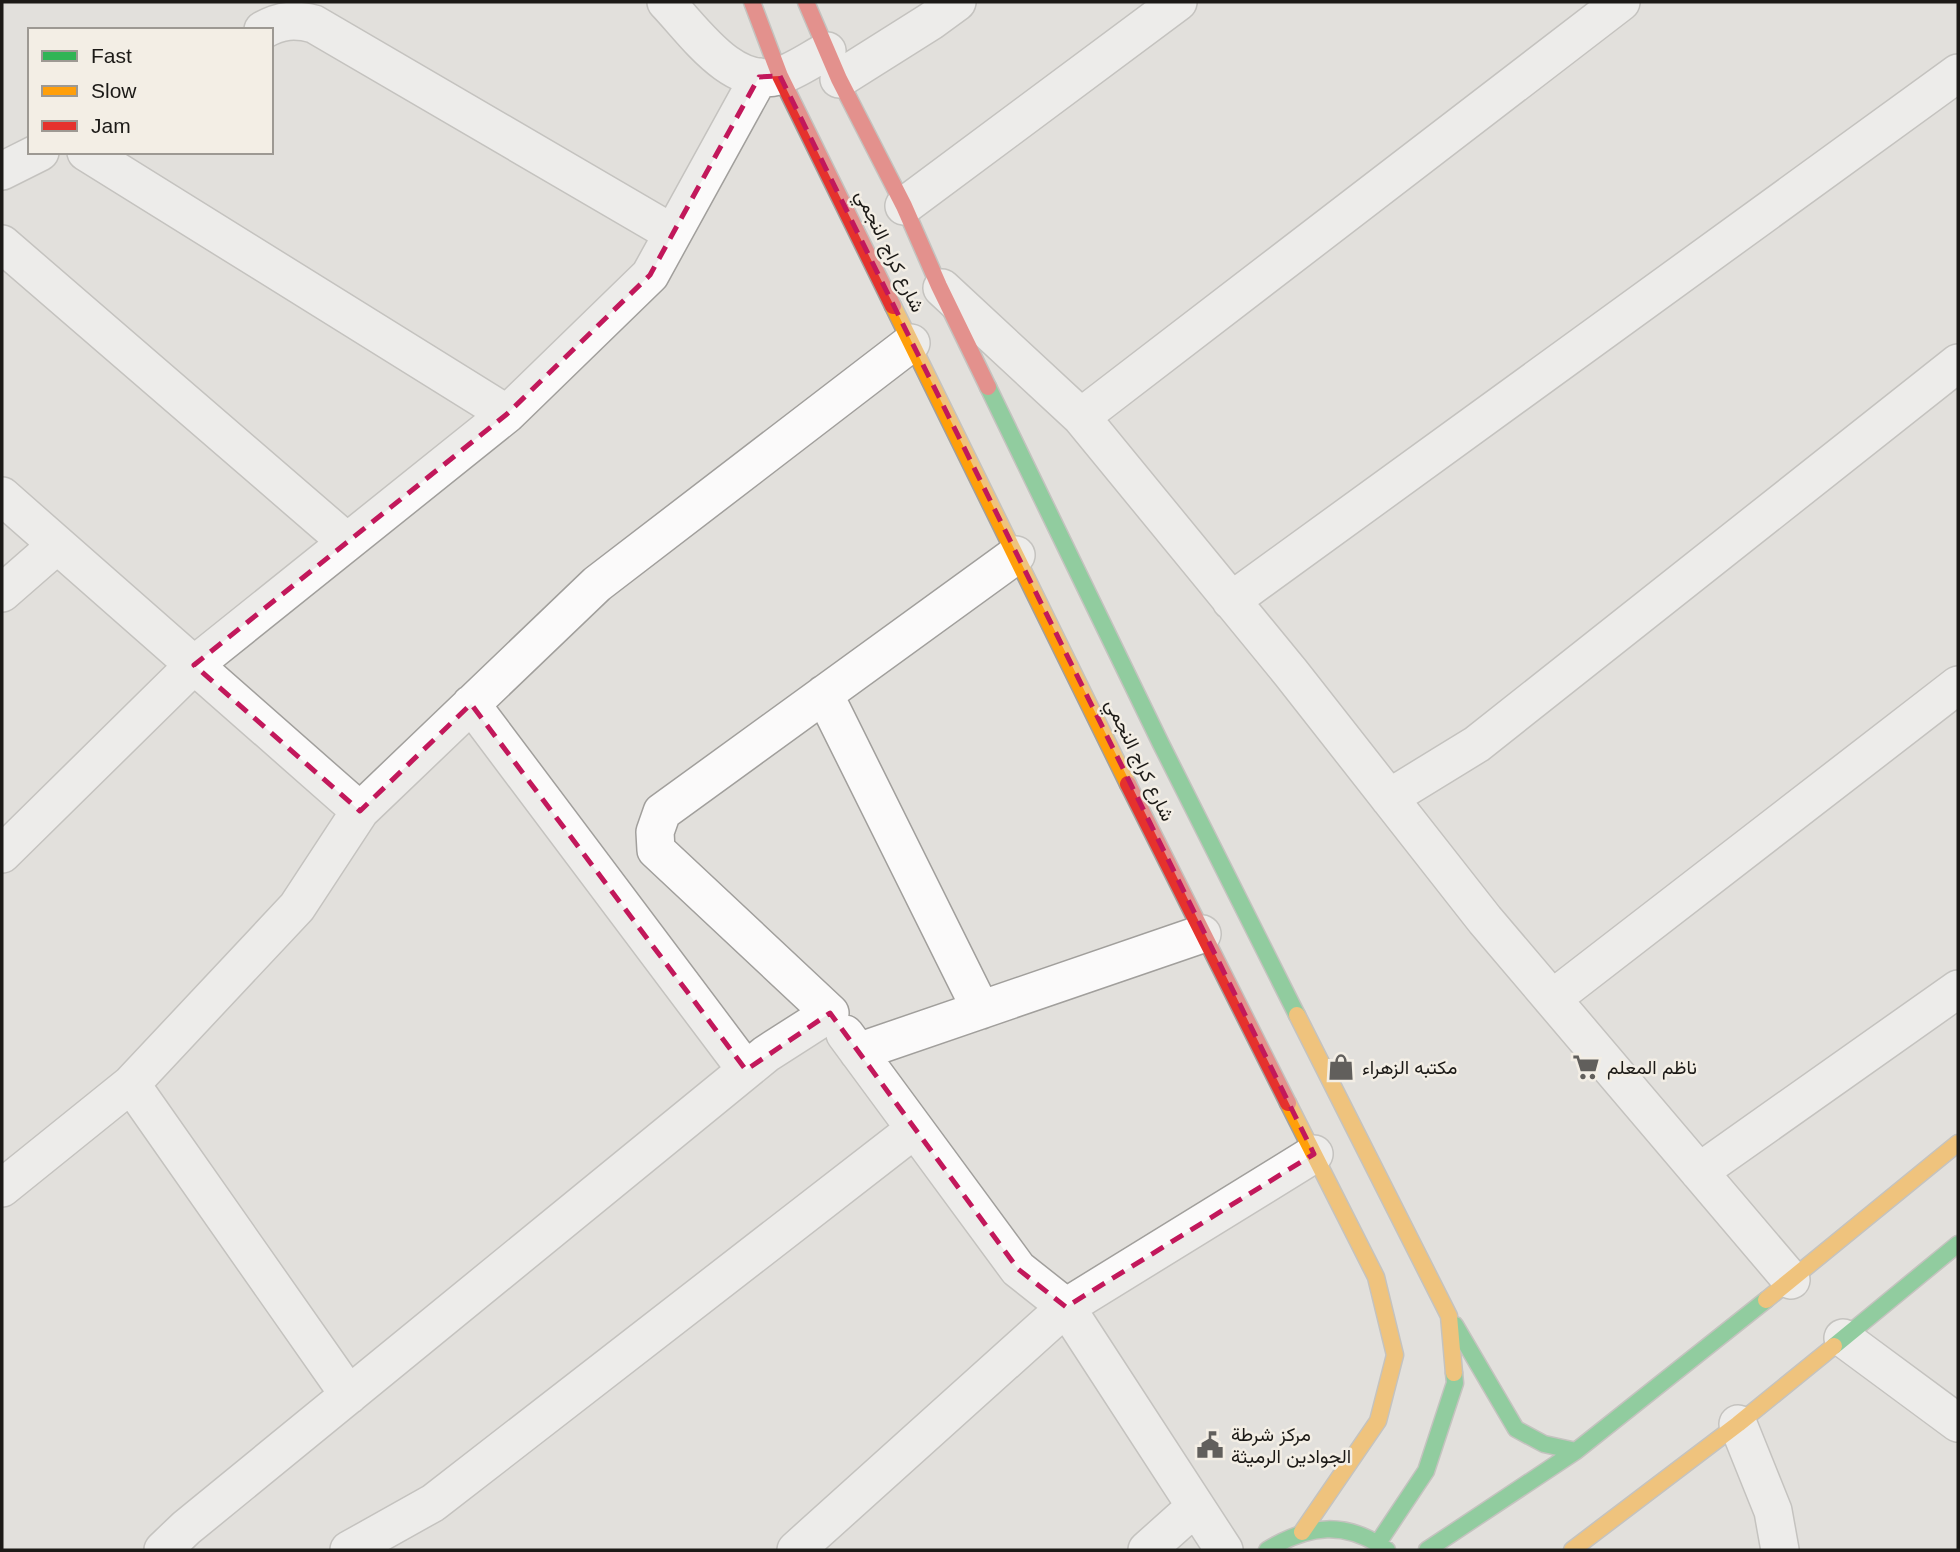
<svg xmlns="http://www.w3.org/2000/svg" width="1960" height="1552" font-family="Arial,Vazirmatn,sans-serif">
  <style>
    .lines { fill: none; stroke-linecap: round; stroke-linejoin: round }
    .street-casing { stroke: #a19f9c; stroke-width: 40 }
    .fast-casing { stroke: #a19f9c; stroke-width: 19 }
    .slow-casing { stroke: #a19f9c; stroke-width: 19 }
    .jam-casing { stroke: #a19f9c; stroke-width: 19 }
    .street { stroke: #fbfafa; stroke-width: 37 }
    .fast { stroke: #30b455; stroke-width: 16 }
    .slow { stroke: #ff9f0a; stroke-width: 16 }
    .jam { stroke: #e5322d; stroke-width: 16 }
    .marked { fill: none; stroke: #c2185b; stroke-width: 5; stroke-dasharray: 14 9; stroke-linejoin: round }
    .labels { text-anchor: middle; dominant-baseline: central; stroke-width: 5; stroke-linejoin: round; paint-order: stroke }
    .street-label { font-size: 19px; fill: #1c1a17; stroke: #f3eee5 }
    .poi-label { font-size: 19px; fill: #1c1a17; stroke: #f3eee5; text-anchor: start }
  </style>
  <rect width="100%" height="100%" fill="#e2e0dc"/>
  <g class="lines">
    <defs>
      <path id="street" d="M 666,2 C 694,31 732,89 779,76 C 795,71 812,59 827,51
        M 263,30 C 281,20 295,19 314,24 L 672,233
        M 839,79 L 931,21 L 957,2
        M 86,152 L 507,414
        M 2,171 L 40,152
        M 904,206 L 1178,2
        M 2,244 L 347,542
        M 942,288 L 1081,417 L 1291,673 L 1485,920 L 1791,1280
        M 1081,417 L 1621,2
        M 2,496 L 360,811
        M 2,593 L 57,545
        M 1231,601 L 1958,73
        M 824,694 L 981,1010
        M 471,704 L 746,1070
        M 1389,798 L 1477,744 L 1958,363
        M 2,854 L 194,665 L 507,414 L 650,275 L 759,77
        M 1552,999 L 1958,685
        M 845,1034 L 915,1129
        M 858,1052 L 1202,934
        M 131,1084 L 349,1395
        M 1699,1172 L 1958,989
        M 2,1188 L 131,1084 L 297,907 L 360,811 L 597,584 L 911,343
        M 1843,1338 L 1958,1423
        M 1738,1424 L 1773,1511 L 1780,1550
        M 163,1550 L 186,1528 L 766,1054 L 830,1013 L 656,850 L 655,832 L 662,812 L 1016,555
        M 349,1550 L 433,1503 L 915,1129 L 1018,1269 L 1066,1307 L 1224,1550
        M 796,1550 L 1066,1307 L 1314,1154
        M 1147,1550 L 1195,1507"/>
      <path id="fast" d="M 988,387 L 1161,744 L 1297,1015
        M 1455,1325 L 1516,1429 L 1544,1444 L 1576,1451
        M 1834,1346 L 1958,1244
        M 1378,1543 L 1426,1471 L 1455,1383 L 1454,1373
        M 1267,1550 C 1308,1525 1346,1520 1387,1550
        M 1427,1550 L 1576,1451 L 1766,1300"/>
      <path id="slow" d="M 893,306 L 1128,784
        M 1297,1015 L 1449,1316 L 1454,1373
        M 1288,1103 L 1376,1277 L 1395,1355 L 1378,1421 L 1302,1532
        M 1766,1300 L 1958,1143
        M 1572,1550 L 1738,1424 L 1834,1346"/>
      <path id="jam" d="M 752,2 L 780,76 L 893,306
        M 806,2 L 839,79 L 904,206 L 939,286 L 988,387
        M 1128,784 L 1288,1103"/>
    </defs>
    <!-- street casing -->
    <use href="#street" class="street-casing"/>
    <!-- fast casing -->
    <use href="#fast" class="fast-casing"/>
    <!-- slow casing -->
    <use href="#slow" class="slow-casing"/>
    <!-- jam casing -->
    <use href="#jam" class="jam-casing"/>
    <!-- street -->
    <use href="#street" class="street"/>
    <!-- fast -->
    <use href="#fast" class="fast"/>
    <!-- slow -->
    <use href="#slow" class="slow"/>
    <!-- jam -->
    <use href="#jam" class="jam"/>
  </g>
  <!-- marked area -->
  <path d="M0 0H1960V1552H0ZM 780,76 L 1314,1154 L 1066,1307 L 1018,1269 L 830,1013 L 746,1070 L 471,704 L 360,811 L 194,665 L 507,414 L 650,275 L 759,77 Z" fill="#e2e0dc" fill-opacity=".55" fill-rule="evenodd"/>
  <path class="marked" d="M 780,76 L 1314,1154 L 1066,1307 L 1018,1269 L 830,1013 L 746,1070 L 471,704 L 360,811 L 194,665 L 507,414 L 650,275 L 759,77 Z"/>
  <!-- icons -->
  <defs>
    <symbol id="shop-bare" viewBox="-9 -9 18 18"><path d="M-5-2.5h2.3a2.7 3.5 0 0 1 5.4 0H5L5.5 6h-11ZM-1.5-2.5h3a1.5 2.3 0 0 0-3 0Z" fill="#615f5c" stroke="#f3eee5" stroke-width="2.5" paint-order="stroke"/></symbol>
    <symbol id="supermarket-bare" viewBox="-9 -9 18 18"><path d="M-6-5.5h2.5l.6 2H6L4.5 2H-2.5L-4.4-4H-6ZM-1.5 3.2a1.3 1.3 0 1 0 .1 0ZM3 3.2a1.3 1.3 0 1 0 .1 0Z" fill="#615f5c" stroke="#f3eee5" stroke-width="2.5" paint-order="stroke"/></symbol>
    <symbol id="civic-bare" viewBox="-9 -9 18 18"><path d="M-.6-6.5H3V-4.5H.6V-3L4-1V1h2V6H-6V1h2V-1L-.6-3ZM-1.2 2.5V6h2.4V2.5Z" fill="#615f5c" stroke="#f3eee5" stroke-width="2.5" paint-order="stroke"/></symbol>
  </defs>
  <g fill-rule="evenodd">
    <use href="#shop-bare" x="1322" y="1048" width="38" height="38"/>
    <use href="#supermarket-bare" x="1567" y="1048" width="38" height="38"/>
    <use href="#civic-bare" x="1191" y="1426" width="38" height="38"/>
  </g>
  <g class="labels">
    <!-- street labels -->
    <g class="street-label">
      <text transform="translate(890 251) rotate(64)">شارع كراج النجمي</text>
      <text transform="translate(1140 760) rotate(64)">شارع كراج النجمي</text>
    </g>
    <!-- poi labels -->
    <g class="poi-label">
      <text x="1362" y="1067">مكتبه الزهراء</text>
      <text x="1607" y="1067">ناظم المعلم</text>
      <text x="1231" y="1434">مركز شرطة<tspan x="1231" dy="22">الجوادين الرميثة</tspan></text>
    </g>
  </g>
  <!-- border -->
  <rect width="1960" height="1552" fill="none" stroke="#1c1a17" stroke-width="7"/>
  <!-- legend -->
  <rect x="28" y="28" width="245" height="126" fill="#f3eee5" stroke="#9d9993" stroke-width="2"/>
  <rect x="42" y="51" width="35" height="10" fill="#30b455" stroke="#9d9993" stroke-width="2"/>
  <text x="91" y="63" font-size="21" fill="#1c1a17">Fast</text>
  <rect x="42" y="86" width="35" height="10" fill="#ff9f0a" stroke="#9d9993" stroke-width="2"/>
  <text x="91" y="98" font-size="21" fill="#1c1a17">Slow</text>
  <rect x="42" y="121" width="35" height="10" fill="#e5322d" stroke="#9d9993" stroke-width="2"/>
  <text x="91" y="133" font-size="21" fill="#1c1a17">Jam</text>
</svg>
